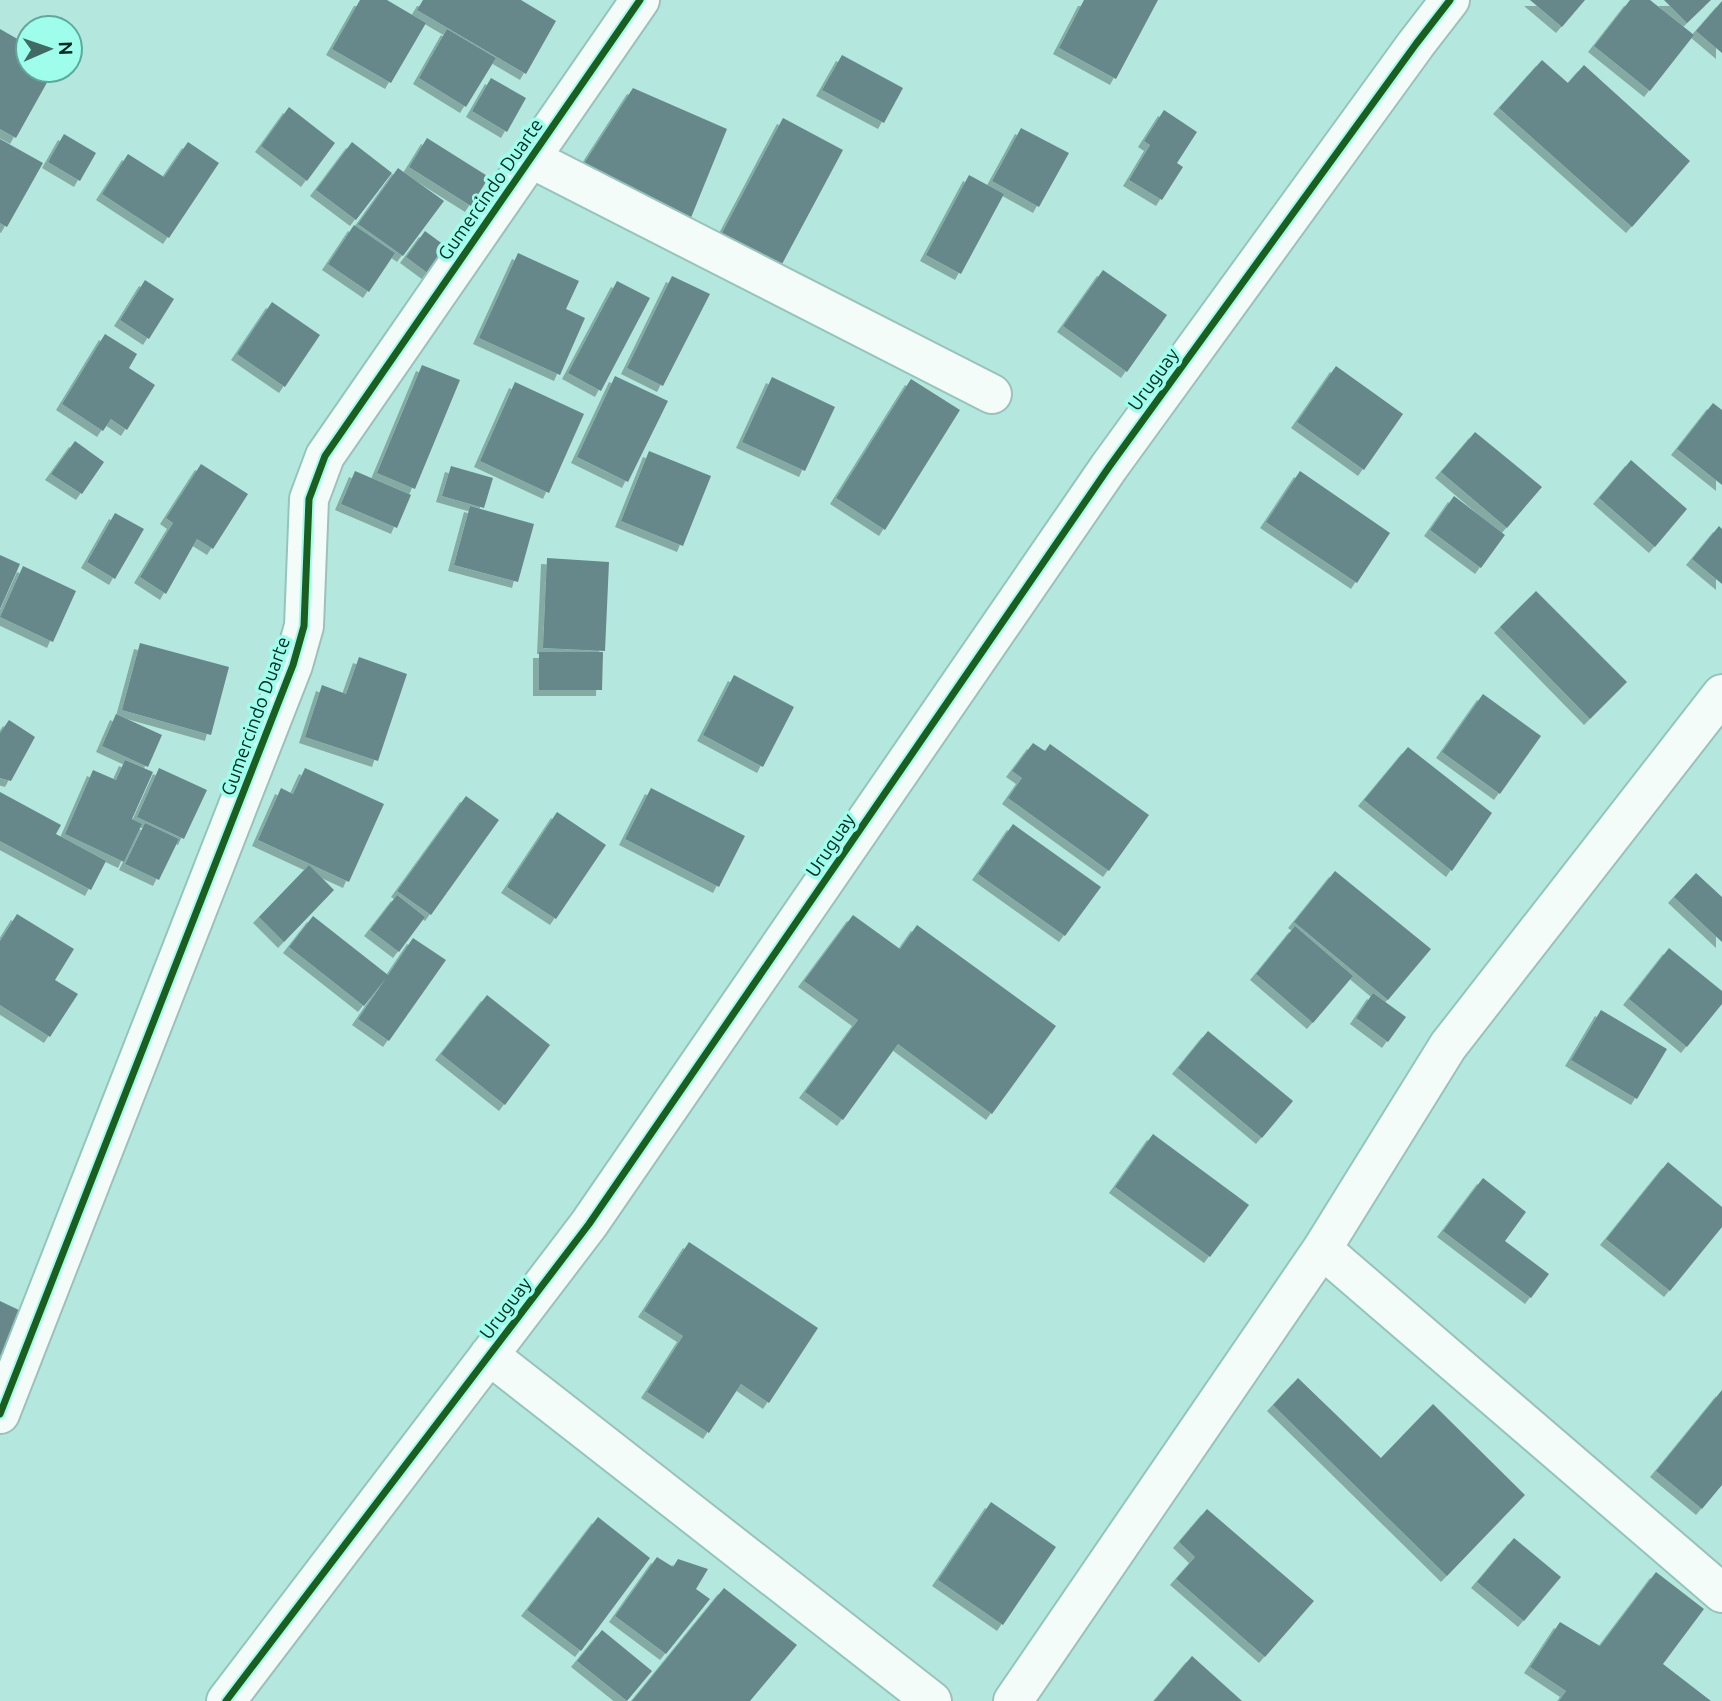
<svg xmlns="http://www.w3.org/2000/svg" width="1722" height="1701" font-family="Ubuntu,sans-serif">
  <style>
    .building { fill: #66888a; filter: url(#shadow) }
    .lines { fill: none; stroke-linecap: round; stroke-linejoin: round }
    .street-casing { stroke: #98c3bb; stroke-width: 42 }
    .street { stroke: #f4fcfa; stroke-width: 38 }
    .cycleway-casing { stroke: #9efeeb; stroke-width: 11 }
    .cycleway { stroke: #1b5e20; stroke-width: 7 }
    .labels { text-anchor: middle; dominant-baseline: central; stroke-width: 7; stroke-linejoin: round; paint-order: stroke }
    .street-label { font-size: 19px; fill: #002822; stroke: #9efeeb }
  </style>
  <defs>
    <filter id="shadow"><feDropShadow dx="-6" dy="6" stdDeviation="0" flood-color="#0004"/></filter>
  </defs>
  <rect width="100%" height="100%" fill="#b4e8de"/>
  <!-- building -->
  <path class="building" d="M 360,0 L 387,0 L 426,23 L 391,83 L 332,49 Z
    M 423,0 L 521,0 L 556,21 L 526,74 L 417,10 Z
    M 1084,0 L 1158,0 L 1116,79 L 1059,48 Z
    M 1530,0 L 1585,0 L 1562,27 Z
    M 1630,0 L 1650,0 L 1694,35 L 1650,91 L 1594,46 Z
    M 1664,0 L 1711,0 L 1687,23 Z
    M 1722,1 L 1722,53 L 1696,31 Z
    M 0,29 L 28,45 L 28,70 L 54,70 L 16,138 L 0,129 Z
    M 447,29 L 496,58 L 466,107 L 419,78 Z
    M 842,55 L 903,88 L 884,123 L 822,90 Z
    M 1542,60 L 1568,83 L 1584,65 L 1690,161 L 1632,227 L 1499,108 Z
    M 491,78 L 526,98 L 507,132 L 472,111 Z
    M 633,88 L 727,129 L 688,225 L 579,171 Z
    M 289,107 L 335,143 L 307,181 L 261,146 Z
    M 1164,110 L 1197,132 L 1177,163 L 1183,167 L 1162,200 L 1129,180 L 1150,145 L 1144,141 Z
    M 783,118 L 843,150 L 774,279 L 714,248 Z
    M 1021,128 L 1069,153 L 1039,207 L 992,181 Z
    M 64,134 L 96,153 L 80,181 L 48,162 Z
    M 427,138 L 489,177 L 471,206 L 409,167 Z
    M 0,139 L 43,163 L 7,227 L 0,223 Z
    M 188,142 L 219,163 L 169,238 L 102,194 L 128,154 L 164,177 Z
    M 352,142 L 392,173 L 356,220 L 316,190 Z
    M 398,168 L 444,201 L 403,256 L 358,224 Z
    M 969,175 L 1004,194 L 961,274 L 926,255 Z
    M 354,225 L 395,253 L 369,292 L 328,264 Z
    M 425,231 L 448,248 L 429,274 L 406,257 Z
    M 518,253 L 579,281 L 566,309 L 585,318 L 560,375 L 479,338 Z
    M 1103,270 L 1167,315 L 1127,372 L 1063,326 Z
    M 672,276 L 710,294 L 663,386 L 627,368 Z
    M 145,280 L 174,299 L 149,339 L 120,320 Z
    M 617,281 L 650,298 L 601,391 L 568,373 Z
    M 272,302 L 320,335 L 285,387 L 237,354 Z
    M 105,334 L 137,354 L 129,368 L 155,385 L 127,430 L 111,419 L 103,431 L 62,404 Z
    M 422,365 L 460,380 L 415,489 L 377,473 Z
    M 1336,366 L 1403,414 L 1364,470 L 1297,422 Z
    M 615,376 L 668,401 L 628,482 L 577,457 Z
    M 772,377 L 835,407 L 805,471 L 742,442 Z
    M 911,379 L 960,410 L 885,530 L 836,498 Z
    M 515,382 L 584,414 L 549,493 L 480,461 Z
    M 1713,403 L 1722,410 L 1722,485 L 1677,449 Z
    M 1475,432 L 1542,487 L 1507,528 L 1441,472 Z
    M 75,441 L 104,462 L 82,494 L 51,474 Z
    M 649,451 L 711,476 L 683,546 L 621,521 Z
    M 1631,460 L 1687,509 L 1655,547 L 1599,498 Z
    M 201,464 L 248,494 L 213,549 L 197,539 L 166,594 L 140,577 L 173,523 L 166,518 Z
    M 451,466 L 493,478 L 484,508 L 442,496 Z
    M 355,471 L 411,495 L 397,528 L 341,504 Z
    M 1300,471 L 1390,533 L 1357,583 L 1266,522 Z
    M 1454,496 L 1505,535 L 1481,568 L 1430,530 Z
    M 470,506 L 534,524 L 518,582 L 454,565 Z
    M 115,513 L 144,529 L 115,579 L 87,562 Z
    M 1719,526 L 1722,529 L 1722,584 L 1692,559 Z
    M 0,555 L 20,564 L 0,609 Z
    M 547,558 L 609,562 L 605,651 L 543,648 Z
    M 23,566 L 76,591 L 53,642 L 0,617 Z
    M 1536,591 L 1627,682 L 1590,719 L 1500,627 Z
    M 140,643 L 229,667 L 211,735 L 122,710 Z
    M 539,652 L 603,652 L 602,690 L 539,690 Z
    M 359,657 L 407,674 L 378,761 L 305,737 L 322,685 L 346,694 Z
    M 734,675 L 794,707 L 763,767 L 703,735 Z
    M 1483,694 L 1541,736 L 1500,794 L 1442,752 Z
    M 116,714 L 162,735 L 148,767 L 102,746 Z
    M 9,720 L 35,737 L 11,781 L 0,778 L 0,733 Z
    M 1033,743 L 1045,751 L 1050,744 L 1149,815 L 1109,871 L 1008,798 L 1022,778 L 1012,771 Z
    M 1408,747 L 1492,813 L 1452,871 L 1364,800 Z
    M 125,760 L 153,772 L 132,819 L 142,824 L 124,862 L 65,834 L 93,770 L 116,780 Z
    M 159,768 L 207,790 L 184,839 L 137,817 Z
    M 305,768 L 384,804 L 349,882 L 258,840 L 281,788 L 293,794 Z
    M 651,788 L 745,836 L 719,887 L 625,839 Z
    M 0,792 L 61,825 L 56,834 L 106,861 L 91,890 L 0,841 Z
    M 466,796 L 499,820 L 431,915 L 397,891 Z
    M 557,812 L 606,845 L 556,919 L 507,887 Z
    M 145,823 L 179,839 L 159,880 L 125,864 Z
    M 1013,824 L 1101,887 L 1065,936 L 978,874 Z
    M 309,865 L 334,890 L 284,942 L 259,917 Z
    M 1335,871 L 1431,949 L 1388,1000 L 1294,922 Z
    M 1696,873 L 1722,897 L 1722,942 L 1674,897 Z
    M 397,895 L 425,917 L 399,952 L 370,930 Z
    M 17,914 L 74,949 L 55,980 L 78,994 L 50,1037 L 0,1005 L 0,941 Z
    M 853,915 L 900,949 L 917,925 L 1056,1026 L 992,1114 L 898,1044 L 843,1120 L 805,1092 L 858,1020 L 804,981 Z
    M 313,916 L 388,975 L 413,938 L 446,960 L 389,1041 L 358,1019 L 386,978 L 364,1006 L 289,947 Z
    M 1295,926 L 1353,976 L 1313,1023 L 1256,974 Z
    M 1669,948 L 1722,991 L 1722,1004 L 1687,1047 L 1629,999 Z
    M 1373,993 L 1406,1017 L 1388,1042 L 1356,1018 Z
    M 487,995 L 550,1045 L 505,1105 L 441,1054 Z
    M 1601,1010 L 1667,1049 L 1637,1099 L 1571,1060 Z
    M 1208,1031 L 1293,1101 L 1262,1138 L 1178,1068 Z
    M 1153,1134 L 1249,1205 L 1210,1257 L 1115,1187 Z
    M 1668,1162 L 1722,1207 L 1722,1227 L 1670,1291 L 1606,1239 Z
    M 1483,1178 L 1526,1212 L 1505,1241 L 1549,1274 L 1531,1298 L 1443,1231 Z
    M 689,1242 L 818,1328 L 769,1403 L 741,1384 L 709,1433 L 647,1392 L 683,1336 L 644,1311 Z
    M 0,1301 L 21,1311 L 0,1357 Z
    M 1298,1378 L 1381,1458 L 1433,1404 L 1525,1495 L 1447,1576 L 1273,1405 Z
    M 1722,1390 L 1722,1485 L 1702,1509 L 1656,1471 Z
    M 991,1502 L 1056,1547 L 1003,1625 L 938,1580 Z
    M 1207,1509 L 1314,1601 L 1265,1657 L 1176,1579 L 1195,1557 L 1179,1542 Z
    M 598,1517 L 650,1558 L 581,1651 L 527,1610 Z
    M 1514,1538 L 1561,1577 L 1524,1621 L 1477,1582 Z
    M 657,1557 L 673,1567 L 678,1559 L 708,1569 L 696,1589 L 710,1599 L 666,1654 L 615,1616 Z
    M 1656,1572 L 1704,1609 L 1663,1664 L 1711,1701 L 1559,1701 L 1566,1691 L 1530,1667 L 1560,1622 L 1600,1646 Z
    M 724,1588 L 797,1645 L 750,1701 L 632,1701 Z
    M 602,1630 L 652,1671 L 627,1701 L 577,1661 Z
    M 1192,1656 L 1242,1701 L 1154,1701 Z"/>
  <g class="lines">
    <defs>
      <path id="street" d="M 530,158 L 992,394
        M 1322,1249 L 1722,1593
        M 489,1355 L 932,1701
        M 0,1414 L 293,665 L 304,626 L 309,499 L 325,456 L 640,0
        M 226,1701 L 589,1224 L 1109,467 L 1416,44 L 1450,0
        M 1013,1701 L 1322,1249 L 1448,1046 L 1722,694"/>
    </defs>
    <!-- street casing -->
    <use href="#street" class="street-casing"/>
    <!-- street -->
    <use href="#street" class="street"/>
    <defs>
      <path id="cycleway" d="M 0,1414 L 293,665 L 304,626 L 309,499 L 325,456 L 640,0
        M 226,1701 L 589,1224 L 1109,467 L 1416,44 L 1450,0"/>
    </defs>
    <!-- cycleway casing -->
    <use href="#cycleway" class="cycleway-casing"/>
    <!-- cycleway -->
    <use href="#cycleway" class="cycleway"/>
  </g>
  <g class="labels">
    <!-- street labels -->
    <g class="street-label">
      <text transform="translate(490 189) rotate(-55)">Gumercindo Duarte</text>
      <text transform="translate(1153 379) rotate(-54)">Uruguay</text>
      <text transform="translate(255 716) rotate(-70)">Gumercindo Duarte</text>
      <text transform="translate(830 845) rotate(-56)">Uruguay</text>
      <text transform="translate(505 1308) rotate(-53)">Uruguay</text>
    </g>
  </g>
  <!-- north arrow -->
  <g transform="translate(49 49) rotate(88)"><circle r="33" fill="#9efeeb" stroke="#5fa89b" stroke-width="2"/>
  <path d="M0-5L12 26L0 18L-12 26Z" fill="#3f6b64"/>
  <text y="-10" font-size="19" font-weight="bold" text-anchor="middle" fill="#002822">N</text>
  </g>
</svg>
